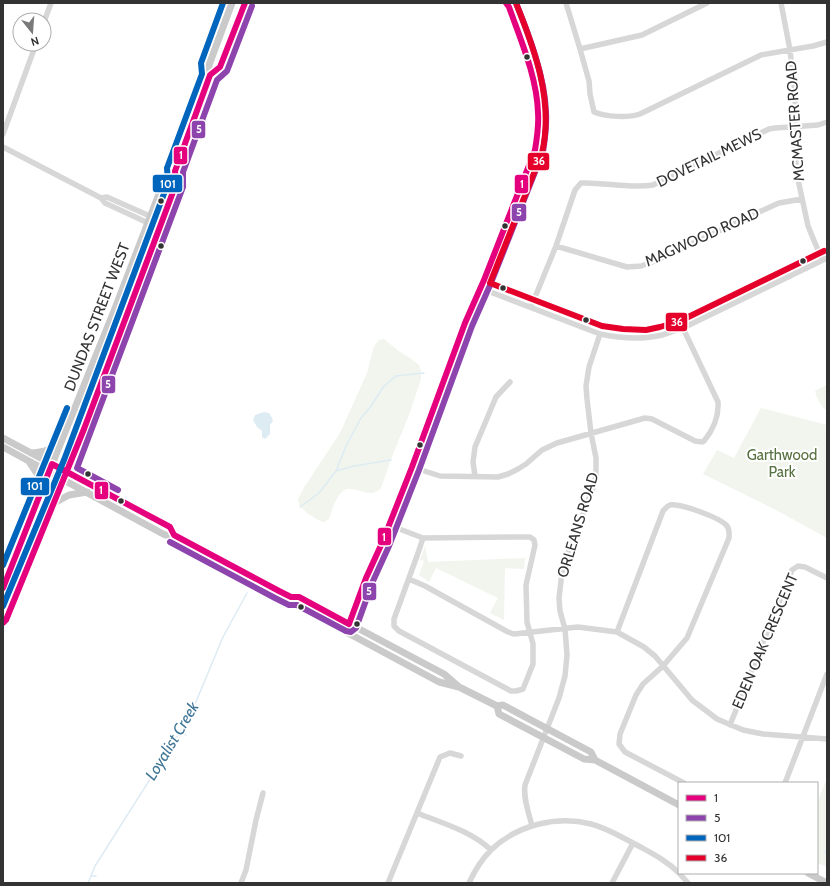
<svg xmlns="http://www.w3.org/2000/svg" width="830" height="886" font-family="Cabin,sans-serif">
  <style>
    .green { fill: #f1f5ed }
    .water { fill: #ddebf3 }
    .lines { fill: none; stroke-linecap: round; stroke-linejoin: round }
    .stream { stroke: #ddebf3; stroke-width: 1.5 }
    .minor { stroke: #d7d7d7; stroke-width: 5.5 }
    .major { stroke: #cacaca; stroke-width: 7 }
    .bus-1-casing { stroke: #fff; stroke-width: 9 }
    .bus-2-casing { stroke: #fff; stroke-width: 9 }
    .bus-3-casing { stroke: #fff; stroke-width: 9 }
    .bus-4-casing { stroke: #fff; stroke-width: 9 }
    .bus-1 { stroke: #e5007d; stroke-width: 6 }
    .bus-2 { stroke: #8e44ad; stroke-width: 6 }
    .bus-3 { stroke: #0065bd; stroke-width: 6 }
    .bus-4 { stroke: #e4002b; stroke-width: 6 }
    .bus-dot { fill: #333; stroke: #fff; stroke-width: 1.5 }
    .labels { text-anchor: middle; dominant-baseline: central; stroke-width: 4; stroke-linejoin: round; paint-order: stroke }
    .street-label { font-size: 15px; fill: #333; stroke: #fff }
    .park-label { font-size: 15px; fill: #56703f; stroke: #fff }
    .water-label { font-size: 16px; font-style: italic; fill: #3f7597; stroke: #fff }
    .line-badge { stroke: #fff; stroke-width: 1.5 }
    .badge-label { font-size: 11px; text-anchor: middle; font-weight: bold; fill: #fff }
  </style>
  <rect width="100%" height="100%" fill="#fff"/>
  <!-- green -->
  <path class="green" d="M 384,339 L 400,352 L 410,358 L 419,365 L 421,371 L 421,379 L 409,415 L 393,454 L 381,488 C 370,501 353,483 343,491 C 335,498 332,510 329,519 L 324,522 L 318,520 L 307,513 L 299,505 L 298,499 L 305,486 L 340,433 L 367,373 L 374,346 L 379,340 Z
    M 827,385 L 827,411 C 820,405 817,399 815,391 Z
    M 761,408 L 827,425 L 827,538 L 774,509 L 703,474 L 717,450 L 734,458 Z
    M 425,546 L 428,562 L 525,558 L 524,569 L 505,568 L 504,620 L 490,613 L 498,598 L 436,568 L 429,582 L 419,575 L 424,561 L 420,560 Z
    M 827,778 L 827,867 L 817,863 L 817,803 Z"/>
  <!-- water -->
  <path class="water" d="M 264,412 L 269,413 L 272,418 L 273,421 L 270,425 L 270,434 L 265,439 L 262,437 L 262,431 L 257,427 L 253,420 L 255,415 Z"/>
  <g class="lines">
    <!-- stream -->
    <path class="stream" d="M 336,471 L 354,466 L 391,460
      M 300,507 L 319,493 L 336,471 L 346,446 L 361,418 L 371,406 L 384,386 L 396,376 L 424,373
      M 180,733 L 186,735
      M 825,852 L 827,850
      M 91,876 L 96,876
      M 88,883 L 95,866 L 180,732 L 193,709 L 223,637 L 247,593"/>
    <!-- minor -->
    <path class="minor" d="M 566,3 L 580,49 L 589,81 L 590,94 L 594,112 C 606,117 628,118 640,114 L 761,55 L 813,46 L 827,42
      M 781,3 L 790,50 L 795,93 L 796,170 L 808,226 L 822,260
      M 44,22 L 51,3
      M 580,49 L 642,35 L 707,3
      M 3,134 L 36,44
      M 3,147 L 101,198 L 105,203 L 159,228
      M 101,198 L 107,197 L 161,221
      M 556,246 L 627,267 L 641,266 L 655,261 L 770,207 L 779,203 L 802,199
      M 480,288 L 600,334 C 619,338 642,340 662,335 C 669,333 676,330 683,328 L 827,258
      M 531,307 L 556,246 L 575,190 L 581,183 C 605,182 629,189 653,185 L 769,129 L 775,128 L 818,125 L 827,122
      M 412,467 L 440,476 L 498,477 L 508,474 L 518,469 L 526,464 L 542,450 L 557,443 L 645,418 L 652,419 L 695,441 L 702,442 L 704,441 C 713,430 719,417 718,402 L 683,328
      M 475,476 L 473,462 L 475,447 L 496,397 L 510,382
      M 389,525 L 423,538 L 512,537 L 530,537 L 534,540 L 535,545 L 526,585 L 527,622 L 533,644 L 533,664 L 523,689 L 516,691 L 511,691 L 399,631 L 394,626 L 394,619 L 417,556 L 423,538
      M 409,579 L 425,586 L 508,632 L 514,634 L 578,627 L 617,632 L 644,647 L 655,656 L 692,700 L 717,719 L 743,730 L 763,734 L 827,739
      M 346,632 L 366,578 L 382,543 L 412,467 L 465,323 L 484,280 L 535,150 C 547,98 526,56 509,7 L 506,3
      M 617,632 L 663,511 C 665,509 667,506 670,505 C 680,503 721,518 727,526 C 730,530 729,533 729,538 L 687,638 L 663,666 L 643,684 L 636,695 L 620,734 L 619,744 L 625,752 L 684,783
      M 730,725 L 792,570 L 798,566 L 805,567 L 827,578
      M 785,783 L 827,674
      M 417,813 C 442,823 471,831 491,850
      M 532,826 C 529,813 523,799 525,785 L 559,698 L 565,676 L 567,655 L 565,629 L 560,611 L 559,598 L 561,581 L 563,566 L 593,488 L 596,475 L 596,458 L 591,433 L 587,399 L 586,386 L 589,367 L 600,334
      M 679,873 L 688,883
      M 241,883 L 246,870 L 256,820 L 263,793
      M 388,883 L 440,757 L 450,753 L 461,756
      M 469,883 C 474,872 482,859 491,850 C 517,825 557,815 591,824 C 607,828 621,837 635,844 C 651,853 666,860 679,873
      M 612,883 L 633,843"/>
    <!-- major -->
    <path class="major" d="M 210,75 L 220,67 L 245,3
      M 3,438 L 170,527 L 174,535
      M 3,447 L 165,535 L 174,535 L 279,591 L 291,597 L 299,597 L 444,674 L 459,687
      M 32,453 C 47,452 51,449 62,440
      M 30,463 L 38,475 L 42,489
      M 54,503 L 69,495 L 87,492
      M 3,588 L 11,566 L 114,311 L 164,181 L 175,171
      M 291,597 L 296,605 L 439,682 L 459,687 L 497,706 L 503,705 L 591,752 L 595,760
      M 3,623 L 6,620 L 71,463 L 176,184 L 175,171 L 210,75 L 209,65 L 232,3
      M 497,706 L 499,714 L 584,759 L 595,760 L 679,805
      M 808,873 L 827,883"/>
    <defs>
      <path id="bus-1" d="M 3,588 L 52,464 L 170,527 L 174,535 L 279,591 L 291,597 L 299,597 L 349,624 L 366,578 L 382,543 L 412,467 L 465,323 L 484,280 L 535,150 C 537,138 539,126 538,113 C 537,77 521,41 509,7 L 506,3
        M 3,623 L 6,620 L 84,429 L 176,184 L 175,171 L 210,75 L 220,67 L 245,3"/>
      <path id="bus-2" d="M 118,490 L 77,468 L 183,187 L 183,172 L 217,80 L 227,71 L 252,6
        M 170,542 L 275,598 L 289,605 L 297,605 L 346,631 L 351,632 L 356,628 L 373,581 L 389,546 L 419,470 L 472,326 L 491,283 L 543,152 C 545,139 547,126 546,112 C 545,77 529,35 516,3"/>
      <path id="bus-3" d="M 3,565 L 67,408
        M 3,606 L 64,460 L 168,183 L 167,168 L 202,74 L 201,63 L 223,3"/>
      <path id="bus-4" d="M 516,3 C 535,50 554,102 542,153 L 490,283 L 602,326 L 623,329 L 646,330 L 660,327 L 680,321 L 824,251"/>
    </defs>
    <!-- bus-1 casing -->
    <use href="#bus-1" class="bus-1-casing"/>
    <!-- bus-2 casing -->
    <use href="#bus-2" class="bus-2-casing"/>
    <!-- bus-3 casing -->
    <use href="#bus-3" class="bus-3-casing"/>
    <!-- bus-4 casing -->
    <use href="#bus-4" class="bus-4-casing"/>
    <!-- bus-1 -->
    <use href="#bus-1" class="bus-1"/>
    <!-- bus-2 -->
    <use href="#bus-2" class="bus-2"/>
    <!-- bus-3 -->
    <use href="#bus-3" class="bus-3"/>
    <!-- bus-4 -->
    <use href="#bus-4" class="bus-4"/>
  </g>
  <!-- markers -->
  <g class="bus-dot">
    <circle cx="527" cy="57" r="3.5"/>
    <circle cx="161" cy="201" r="3.5"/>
    <circle cx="505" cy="226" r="3.5"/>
    <circle cx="161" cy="246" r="3.5"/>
    <circle cx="803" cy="261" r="3.5"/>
    <circle cx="503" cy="288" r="3.5"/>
    <circle cx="586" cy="320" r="3.5"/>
    <circle cx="420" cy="445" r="3.5"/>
    <circle cx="88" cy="474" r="3.5"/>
    <circle cx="121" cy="501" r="3.5"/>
    <circle cx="301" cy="607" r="3.5"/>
    <circle cx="357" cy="624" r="3.5"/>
  </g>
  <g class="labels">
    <!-- street labels -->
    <g class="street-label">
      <text transform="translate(795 121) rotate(-94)">MCMASTER ROAD</text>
      <text transform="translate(709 158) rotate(-26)">DOVETAIL MEWS</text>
      <text transform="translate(702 237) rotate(-24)">MAGWOOD ROAD</text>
      <text transform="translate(97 317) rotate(-69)">DUNDAS STREET WEST</text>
      <text transform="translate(578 525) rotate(-73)">ORLEANS ROAD</text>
      <text transform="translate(765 641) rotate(-67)">EDEN OAK CRESCENT</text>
    </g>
    <!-- park labels -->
    <g class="park-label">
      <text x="782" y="455">Garthwood<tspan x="782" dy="17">Park</tspan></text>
    </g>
    <!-- water labels -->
    <g class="water-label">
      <text transform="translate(172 741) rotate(-59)">Loyalist Creek</text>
    </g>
  </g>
  <g class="line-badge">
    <rect x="191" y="120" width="15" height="19" rx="4" fill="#8e44ad"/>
    <rect x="173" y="146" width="15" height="19" rx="4" fill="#e5007d"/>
    <rect x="527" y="152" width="23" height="19" rx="4" fill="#e4002b"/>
    <rect x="152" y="174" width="31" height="19" rx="4" fill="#0065bd"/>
    <rect x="514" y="174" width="15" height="20" rx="4" fill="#e5007d"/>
    <rect x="511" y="203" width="16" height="19" rx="4" fill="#8e44ad"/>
    <rect x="665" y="312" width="23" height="20" rx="4" fill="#e4002b"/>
    <rect x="101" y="375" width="15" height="19" rx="4" fill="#8e44ad"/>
    <rect x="20" y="477" width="30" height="19" rx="4" fill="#0065bd"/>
    <rect x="94" y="481" width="15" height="19" rx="4" fill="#e5007d"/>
    <rect x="377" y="527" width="15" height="19" rx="4" fill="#e5007d"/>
    <rect x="362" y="582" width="15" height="19" rx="4" fill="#8e44ad"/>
  </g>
  <g class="badge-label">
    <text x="199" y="133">5</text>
    <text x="181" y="159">1</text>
    <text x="539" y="165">36</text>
    <text x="168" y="188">101</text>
    <text x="522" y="188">1</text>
    <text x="519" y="216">5</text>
    <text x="677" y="326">36</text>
    <text x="108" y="388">5</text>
    <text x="35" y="490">101</text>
    <text x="101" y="494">1</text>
    <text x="384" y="541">1</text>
    <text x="369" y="595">5</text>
  </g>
  <!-- border -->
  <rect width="830" height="886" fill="none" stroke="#333333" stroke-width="8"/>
  <!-- legend -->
  <rect x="678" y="782" width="140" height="92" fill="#ffffff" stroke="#adadad"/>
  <rect x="686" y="795" width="20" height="6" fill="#e5007d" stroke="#adadad"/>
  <text x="714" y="802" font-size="12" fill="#333333">1</text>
  <rect x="686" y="815" width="20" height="6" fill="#8e44ad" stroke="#adadad"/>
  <text x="714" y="822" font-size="12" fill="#333333">5</text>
  <rect x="686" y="835" width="20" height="6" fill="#0065bd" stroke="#adadad"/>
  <text x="714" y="842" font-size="12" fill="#333333">101</text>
  <rect x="686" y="855" width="20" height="6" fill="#e4002b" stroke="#adadad"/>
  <text x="714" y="862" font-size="12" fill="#333333">36</text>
  <!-- north arrow -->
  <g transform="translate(32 32) rotate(163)"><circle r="19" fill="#ffffff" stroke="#adadad"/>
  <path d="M0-3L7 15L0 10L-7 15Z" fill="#7a7a7a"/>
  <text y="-6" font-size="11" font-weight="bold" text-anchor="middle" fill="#333333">N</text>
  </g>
</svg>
